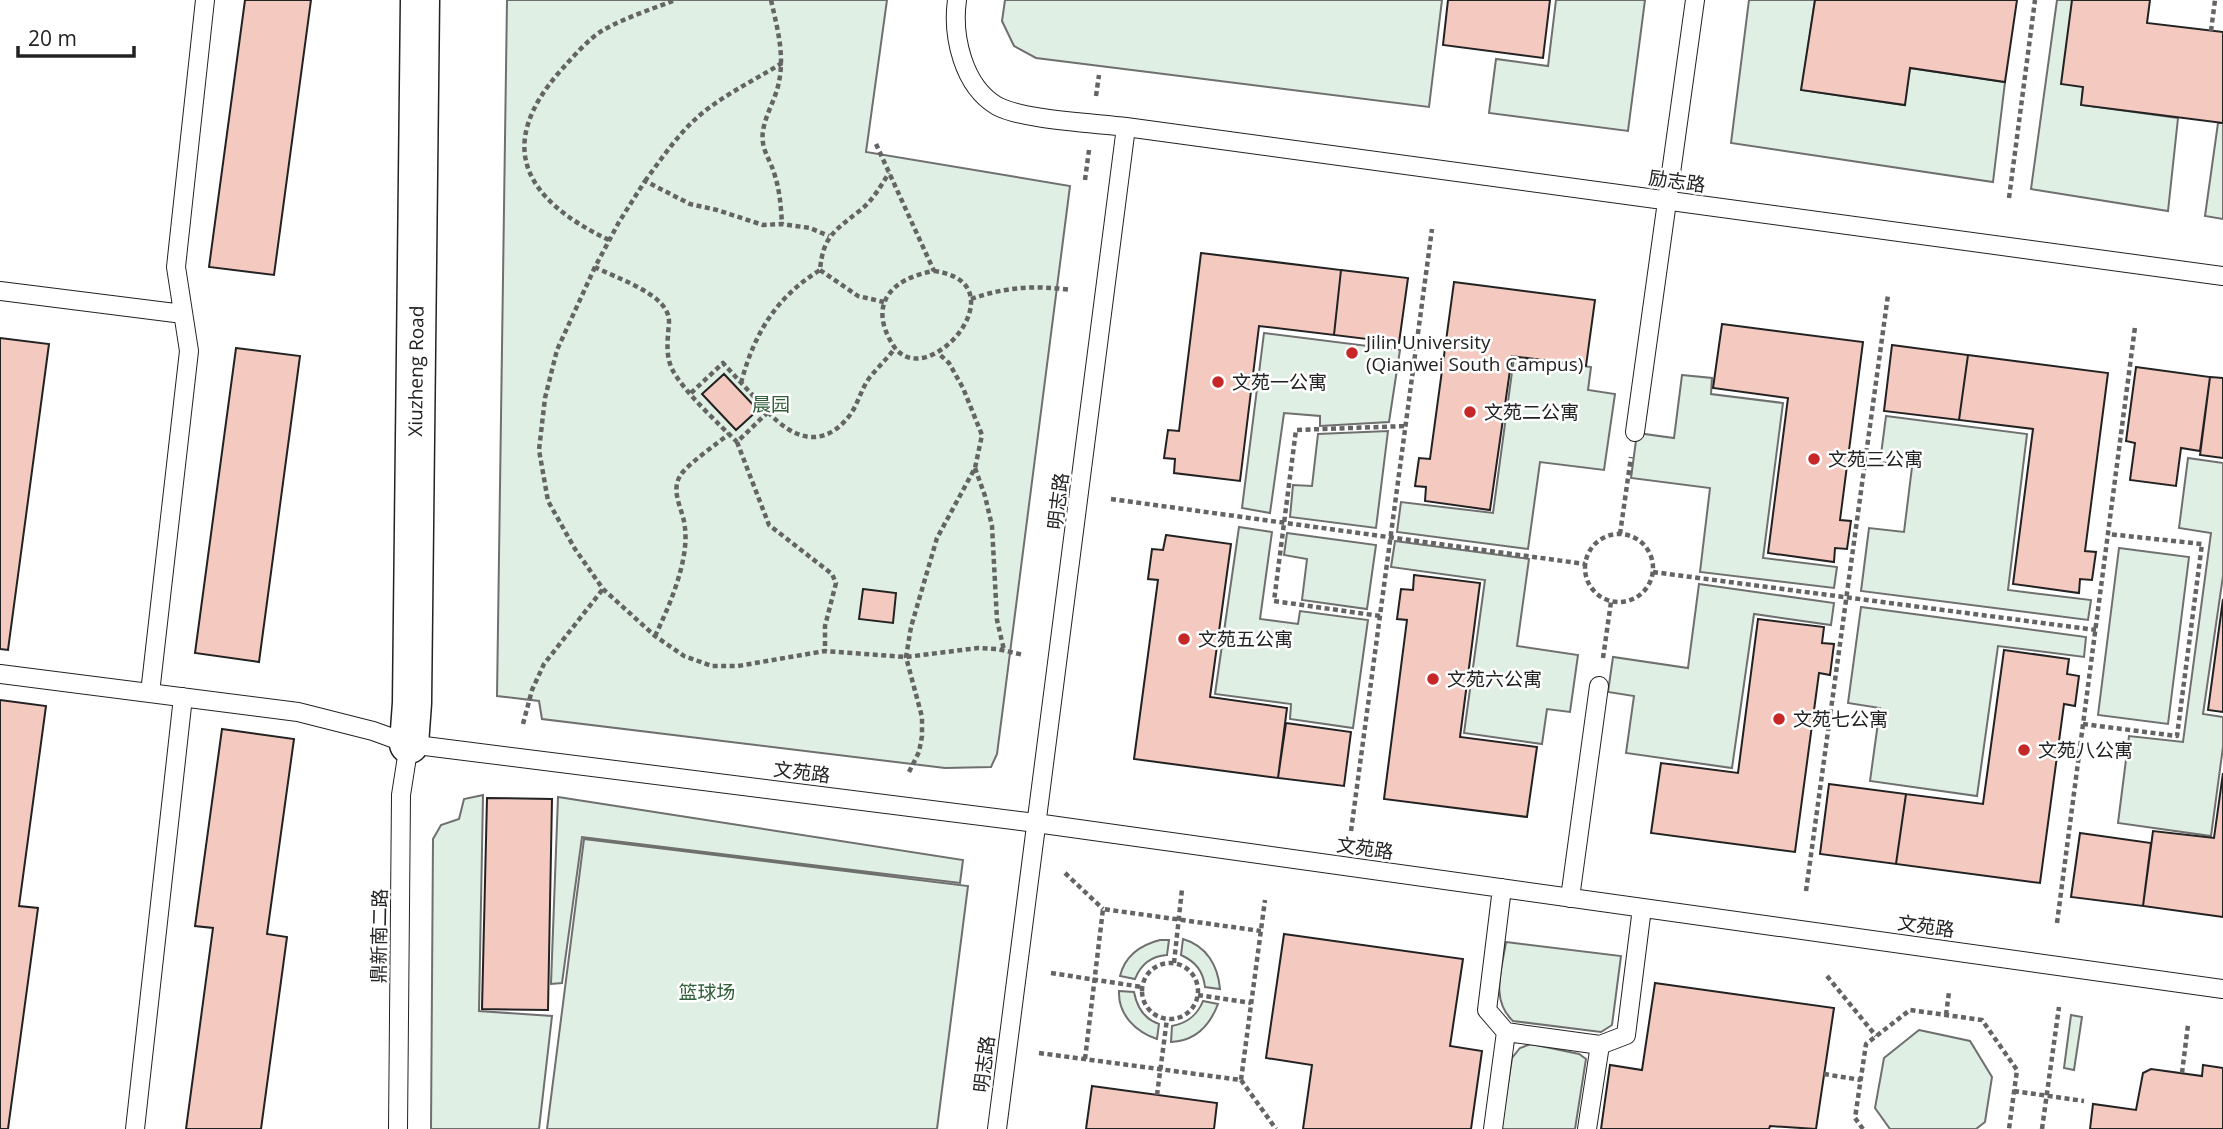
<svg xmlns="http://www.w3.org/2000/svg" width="2223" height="1129" font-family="'Open Sans','Noto Sans SC',sans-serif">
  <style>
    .green { fill: #e0efe3; stroke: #6f6f6f; stroke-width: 2 }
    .building { fill: #f3c9c0; stroke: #222; stroke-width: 2 }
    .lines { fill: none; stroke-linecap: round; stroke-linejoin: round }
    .lane-casing { stroke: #222; stroke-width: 20 }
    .secondary-casing { stroke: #222; stroke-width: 41 }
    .path { stroke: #646464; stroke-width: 4.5; stroke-dasharray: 5 3.5; stroke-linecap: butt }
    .lane { stroke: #fff; stroke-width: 18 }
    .secondary { stroke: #fff; stroke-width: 38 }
    .poi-dot { fill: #c62828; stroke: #fff; stroke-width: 2.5 }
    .labels { text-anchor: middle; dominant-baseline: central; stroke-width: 5; stroke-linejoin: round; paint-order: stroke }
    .street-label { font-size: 19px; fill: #222; stroke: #fff }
    .poi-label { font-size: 19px; fill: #222; stroke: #fff; text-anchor: start }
    .park-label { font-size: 19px; fill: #2f5e38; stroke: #fff }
  </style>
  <rect width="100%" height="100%" fill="#fff"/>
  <!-- green -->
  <path class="green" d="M 507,0 L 887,0 L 866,152 L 1070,186 L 997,754 L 991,767 L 945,768 L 542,719 L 539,701 L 497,696 Z
    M 1005,0 L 1442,0 L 1429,107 L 1036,58 L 1014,46 L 1002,21 Z
    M 1556,0 L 1645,0 L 1628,131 L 1489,113 L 1496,59 L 1548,66 Z
    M 1749,0 L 1815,0 L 1802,90 L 1904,105 L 1910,68 L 2005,82 L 1993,182 L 1731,143 Z
    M 2057,0 L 2072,0 L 2083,87 L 2082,105 L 2178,118 L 2168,211 L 2031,189 Z
    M 2218,123 L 2223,123 L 2223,219 L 2205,216 Z
    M 1264,333 L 1400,350 L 1389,422 L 1320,426 L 1320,416 L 1284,413 L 1270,513 L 1242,508 Z
    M 1514,357 L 1591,367 L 1588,390 L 1615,394 L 1604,470 L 1540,462 L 1528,549 L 1397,532 L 1401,502 L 1493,513 Z
    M 1682,375 L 1712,378 L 1711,394 L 1783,403 L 1763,558 L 1837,567 L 1834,588 L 1700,572 L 1710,488 L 1631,478 L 1637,433 L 1674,438 Z
    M 1886,416 L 2027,434 L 2008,590 L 2091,600 L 2088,620 L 1861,591 L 1869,528 L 1904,532 L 1912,467 L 1880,462 Z
    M 1388,431 L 1376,528 L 1290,517 L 1293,485 L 1312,486 L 1318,434 Z
    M 2188,458 L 2223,463 L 2223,576 L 2203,714 L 2223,717 L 2223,747 L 2211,836 L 2118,823 L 2129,736 L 2183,742 L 2211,533 L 2179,528 Z
    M 1239,527 L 1272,532 L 1260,619 L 1298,624 L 1300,611 L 1368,620 L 1353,728 L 1290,719 L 1291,704 L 1215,694 Z
    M 1287,533 L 1376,545 L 1367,609 L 1302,600 L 1307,559 L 1284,555 Z
    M 1395,541 L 1529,559 L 1517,646 L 1578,655 L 1570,712 L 1547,709 L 1542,744 L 1464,733 L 1485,580 L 1391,567 Z
    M 2119,548 L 2189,557 L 2168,724 L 2098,715 Z
    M 1699,584 L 1834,603 L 1831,625 L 1754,614 L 1732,768 L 1626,753 L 1634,696 L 1608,692 L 1613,657 L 1688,668 Z
    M 1861,607 L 2086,637 L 2084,657 L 1998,646 L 1977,796 L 1870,781 L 1880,708 L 1848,703 Z
    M 483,795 L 479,1011 L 552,1016 L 539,1129 L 431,1129 L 433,839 L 441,825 L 459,819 L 464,799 Z
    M 558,797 L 963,860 L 960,883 L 582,837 L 562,983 L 551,984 Z
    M 584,839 L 968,886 L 937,1129 L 547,1129 Z
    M 1183,939 C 1207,946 1218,966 1220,989 L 1205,987 C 1203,971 1196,962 1181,955 Z
    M 1160,940 L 1169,940 L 1167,955 C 1151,956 1141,964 1135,979 L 1120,976 C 1125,956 1140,945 1160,940 Z
    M 1506,942 L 1621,956 L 1612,1025 L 1601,1032 L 1513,1021 C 1490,1000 1502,969 1506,942 Z
    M 1119,991 L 1134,992 C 1137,1008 1144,1019 1159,1024 L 1157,1039 C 1136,1032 1118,1015 1119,991 Z
    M 1203,1001 L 1218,1004 C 1210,1025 1195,1041 1171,1042 L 1172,1026 C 1187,1023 1197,1016 1203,1001 Z
    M 2071,1015 L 2082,1017 L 2074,1070 L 2064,1068 Z
    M 1919,1030 L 1970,1041 L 1992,1077 L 1985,1122 L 1976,1129 L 1890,1129 L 1875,1108 L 1884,1058 Z
    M 1531,1044 L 1579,1054 L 1586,1059 L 1575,1129 L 1501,1129 L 1512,1058 L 1520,1048 Z"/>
  <!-- building -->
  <path class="building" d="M 245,0 L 311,0 L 274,275 L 209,267 Z
    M 1448,0 L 1550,0 L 1543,58 L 1443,45 Z
    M 1815,0 L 2017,0 L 2005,82 L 1910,68 L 1905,105 L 1801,90 Z
    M 2072,0 L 2150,0 L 2147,23 L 2223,32 L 2223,123 L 2081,105 L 2083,87 L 2061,84 Z
    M 1201,253 L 1341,270 L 1334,335 L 1259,326 L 1240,481 L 1174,473 L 1175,459 L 1164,458 L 1168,430 L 1179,431 Z
    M 1341,270 L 1408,278 L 1399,343 L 1334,335 Z
    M 1454,282 L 1595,300 L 1586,366 L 1512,356 L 1490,510 L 1425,501 L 1426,487 L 1415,486 L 1419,458 L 1430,459 Z
    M 1722,324 L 1863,342 L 1840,520 L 1851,521 L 1847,549 L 1835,548 L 1834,562 L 1768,553 L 1788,398 L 1713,388 Z
    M 0,338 L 49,344 L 8,650 L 0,649 Z
    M 1892,345 L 1968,355 L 1959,420 L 1884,411 Z
    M 236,348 L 300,356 L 259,662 L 195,653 Z
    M 1968,355 L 2108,373 L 2085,551 L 2096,552 L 2092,580 L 2080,579 L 2079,593 L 2013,584 L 2033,429 L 1959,420 Z
    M 2136,367 L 2210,377 L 2200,451 L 2181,448 L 2176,486 L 2130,480 L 2135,443 L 2126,441 Z
    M 724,374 L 758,410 L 736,430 L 702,394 Z
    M 2210,377 L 2223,378 L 2223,458 L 2200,455 Z
    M 1166,535 L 1231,544 L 1210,697 L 1287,708 L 1278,778 L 1134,759 L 1158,580 L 1148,579 L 1152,549 L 1163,550 Z
    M 1414,575 L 1480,583 L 1460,737 L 1537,747 L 1527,817 L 1384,799 L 1407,620 L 1397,619 L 1401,589 L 1413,590 Z
    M 863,589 L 896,593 L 893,623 L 859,619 Z
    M 2223,599 L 2223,712 L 2208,710 Z
    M 1758,619 L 1824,627 L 1822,643 L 1834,644 L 1830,675 L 1819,673 L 1795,852 L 1651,833 L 1661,763 L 1738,773 Z
    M 2004,650 L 2069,659 L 2067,674 L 2079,676 L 2075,706 L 2064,704 L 2040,883 L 1896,864 L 1906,794 L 1983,804 Z
    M 0,700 L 46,706 L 19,906 L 38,908 L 8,1129 L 0,1129 Z
    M 1286,723 L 1351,732 L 1344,786 L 1278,778 Z
    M 222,729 L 294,739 L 267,934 L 287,937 L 261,1129 L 186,1129 L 213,928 L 195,926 Z
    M 2223,773 L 2223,917 L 2143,906 L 2153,831 L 2214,838 Z
    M 1829,784 L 1906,794 L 1896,864 L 1820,854 Z
    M 487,798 L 552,799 L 548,1010 L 482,1009 Z
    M 2080,833 L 2151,843 L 2143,906 L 2071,897 Z
    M 1284,934 L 1463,959 L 1450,1046 L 1482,1051 L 1471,1129 L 1303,1129 L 1312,1065 L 1266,1058 Z
    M 1655,983 L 1834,1008 L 1816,1129 L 1770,1126 L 1769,1129 L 1601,1129 L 1610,1065 L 1642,1070 Z
    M 2203,1065 L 2223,1068 L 2223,1129 L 2090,1129 L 2093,1104 L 2136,1110 L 2143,1073 L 2151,1069 L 2202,1076 Z
    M 1092,1086 L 1217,1103 L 1214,1129 L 1086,1129 Z"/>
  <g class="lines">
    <defs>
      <path id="lane" d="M 957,0 C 952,36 963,86 997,106 C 1023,120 1094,123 1126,127 L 997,1129
        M 1126,127 L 2223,276
        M 0,291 L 183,314
        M 1635,432 L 1695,0
        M 0,674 L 298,712 L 373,731 L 409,744 L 1036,823 L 2223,989
        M 150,693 L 189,351 L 176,267 L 205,0
        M 1502,888 L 1487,1010 L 1506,1032 L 1600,1045 L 1626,1035 L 1642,908
        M 1570,898 L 1599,686
        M 135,1129 L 183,697
        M 398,1129 L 401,795 L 409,744
        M 1493,1129 L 1506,1032
        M 1587,1129 L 1600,1045"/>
      <g id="secondary">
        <path id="s1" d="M 409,744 L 412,703 L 420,0"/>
      </g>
    </defs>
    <!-- lane casing -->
    <use href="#lane" class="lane-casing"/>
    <!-- secondary casing -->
    <use href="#secondary" class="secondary-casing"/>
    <!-- path -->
    <path class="path" d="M 771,0 C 778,31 786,59 777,90 C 773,103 765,117 763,131 C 760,149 771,160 775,176 C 780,192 781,208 782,224
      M 2211,31 L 2215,0
      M 1096,96 L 1099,75
      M 876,144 L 934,271
      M 1085,180 L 1089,150
      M 645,181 C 662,158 678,134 700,115 C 725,94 755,80 782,63
      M 2009,198 L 2035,0
      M 609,240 C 525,200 493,146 562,69 C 575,55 589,38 605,29 C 627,17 652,9 675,0
      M 595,267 L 557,350 L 545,398 L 539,450 L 548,501 L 575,549 L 603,589 L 655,636 L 684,656 L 712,666 L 738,666 L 825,651 L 906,657 L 978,648 L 997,649 L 1024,655
      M 820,270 L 858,296 L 884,302
      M 934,271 C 1024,283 926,397 893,345 C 867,304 892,278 934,271 Z
      M 971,299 C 1005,287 1035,285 1071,290
      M 741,383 C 754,334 776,297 820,270 C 823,237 834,231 858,212 C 872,202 880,187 889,173
      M 691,393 L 723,363 L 768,412 L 737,442 C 719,424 683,391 672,369 C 665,354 668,338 669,322 C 670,294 615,278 595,267 L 619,222 L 645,181 L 690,204 L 717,210 L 763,225 L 782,224 L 810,228 L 829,236
      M 768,412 C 793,439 823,450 850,415 C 858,404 861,389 870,377 C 878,367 887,359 895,348
      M 737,442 L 769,525 L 832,574 L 836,583 L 825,626 L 825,651
      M 975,468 L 985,496 L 992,526 L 997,620 L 1004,650
      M 1111,499 L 1585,564
      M1585 568a34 34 0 1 1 68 0a34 34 0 1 1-68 0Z
      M 1620,534 L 1631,457
      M 1653,572 L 2096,630
      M 1380,616 L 1274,601 L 1296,430 L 1406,426
      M 655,636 C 669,607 689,561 685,528 C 684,511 670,493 680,476 C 686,465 718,443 729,434
      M 1603,658 L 1611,602
      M 523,724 L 532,690 L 544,664 L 603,589
      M 2083,724 L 2177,736 L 2202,544 L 2108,534
      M 909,772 L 919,752 L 922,736 L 922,717 L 906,657 L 911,627 L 937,538 L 975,468 L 982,435 L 963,388 L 949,363 L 938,353
      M 1351,831 L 1432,229
      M 1065,873 L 1103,909
      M 1806,891 L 1888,295
      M 2057,923 L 2135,327
      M1142 991a28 28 0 1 1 56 0a28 28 0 1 1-56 0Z
      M 1174,963 L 1182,889
      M 1051,973 L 1142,987
      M 1827,976 L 1876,1036
      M 1198,995 L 1251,1003
      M 1946,1015 L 1949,992
      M 1039,1053 L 1241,1080 L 1265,900
      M 1085,1059 L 1103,909 L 1261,931
      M 2182,1073 L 2188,1025
      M 1824,1074 L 1861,1080
      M 1241,1080 L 1276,1129
      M 2014,1091 L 2084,1101
      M 1157,1095 L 1167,1019
      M 1863,1129 L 1855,1118 L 1866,1044 L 1910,1010 L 1982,1020 L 2017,1070 L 2009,1129
      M 2042,1129 L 2059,1007"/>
    <!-- lane -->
    <use href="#lane" class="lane"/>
    <!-- secondary -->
    <use href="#secondary" class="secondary"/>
  </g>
  <!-- markers -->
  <g class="poi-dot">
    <circle cx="1352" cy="353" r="7"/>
    <circle cx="1218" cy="382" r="7"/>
    <circle cx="1470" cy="412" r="7"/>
    <circle cx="1814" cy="459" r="7"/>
    <circle cx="1184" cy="639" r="7"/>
    <circle cx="1433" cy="679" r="7"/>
    <circle cx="1779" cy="719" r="7"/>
    <circle cx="2024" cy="750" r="7"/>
  </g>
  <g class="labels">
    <!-- street labels -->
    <g class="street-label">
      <text transform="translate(1677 181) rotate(8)">励志路</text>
      <text stroke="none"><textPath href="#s1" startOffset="373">Xiuzheng Road</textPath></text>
      <text transform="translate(1058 501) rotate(-83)">明志路</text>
      <text transform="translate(802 772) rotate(7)">文苑路</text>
      <text transform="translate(1365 848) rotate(8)">文苑路</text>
      <text transform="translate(1926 926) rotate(8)">文苑路</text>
      <text transform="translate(379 936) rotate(-89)">鼎新南二路</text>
      <text transform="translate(984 1064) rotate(-83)">明志路</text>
    </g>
    <!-- poi labels -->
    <g class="poi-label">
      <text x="1366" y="342">Jilin University<tspan x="1366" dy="22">(Qianwei South Campus)</tspan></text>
      <text x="1232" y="382">文苑一公寓</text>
      <text x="1484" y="412">文苑二公寓</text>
      <text x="1828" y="459">文苑三公寓</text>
      <text x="1198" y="639">文苑五公寓</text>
      <text x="1447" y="679">文苑六公寓</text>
      <text x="1793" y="719">文苑七公寓</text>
      <text x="2038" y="750">文苑八公寓</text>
    </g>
    <!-- park labels -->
    <g class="park-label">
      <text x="771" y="404">晨园</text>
      <text x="707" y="992">篮球场</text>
    </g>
  </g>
  <!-- scale -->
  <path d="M18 46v10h116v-10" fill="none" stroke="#222222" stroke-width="3.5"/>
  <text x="28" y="46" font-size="21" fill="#222222" stroke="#ffffff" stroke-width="5" paint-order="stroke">20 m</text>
</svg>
